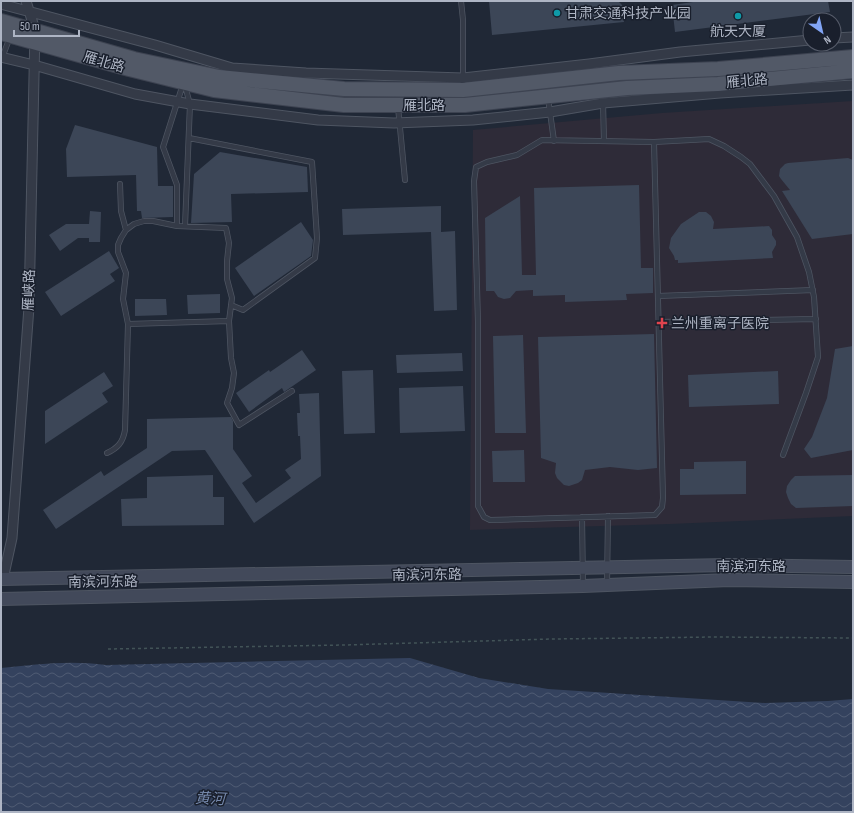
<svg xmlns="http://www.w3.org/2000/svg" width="854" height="813" font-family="'Sofia Sans Condensed','Noto Sans SC',sans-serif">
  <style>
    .medical { fill: #2e2b38 }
    .water { fill: url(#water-waves) }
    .building { fill: #3c4657 }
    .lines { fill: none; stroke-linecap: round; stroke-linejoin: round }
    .lane-casing { stroke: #4e5562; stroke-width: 6 }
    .street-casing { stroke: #4e5562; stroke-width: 11 }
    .secondary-casing { stroke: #4e5562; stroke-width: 14 }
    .primary-casing { stroke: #3d4351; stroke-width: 16 }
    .path { stroke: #425357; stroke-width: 1.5; stroke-dasharray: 3 3; stroke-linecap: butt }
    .lane { stroke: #343a47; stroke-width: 4.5 }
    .street { stroke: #343a47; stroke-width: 9 }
    .secondary { stroke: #42495a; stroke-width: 12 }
    .primary { stroke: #525967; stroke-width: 14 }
    .culture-dot { fill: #0f9aa8; stroke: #191f2c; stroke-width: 1.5 }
    .health-dot { fill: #e0444e; stroke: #191f2c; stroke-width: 1.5 }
    .labels { text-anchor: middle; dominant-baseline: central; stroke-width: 3; stroke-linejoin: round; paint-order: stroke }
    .poi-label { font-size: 14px; fill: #aeb5c4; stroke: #191f2c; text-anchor: start }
    .street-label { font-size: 14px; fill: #aeb5c4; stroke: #191f2c }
    .water-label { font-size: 15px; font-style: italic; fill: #7689ac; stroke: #191f2c }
  </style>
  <defs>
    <pattern id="water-waves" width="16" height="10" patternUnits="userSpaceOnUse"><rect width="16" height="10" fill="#34425e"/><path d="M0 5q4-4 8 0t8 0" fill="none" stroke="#4f5b73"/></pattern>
  </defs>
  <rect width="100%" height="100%" fill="#202836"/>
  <!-- medical -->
  <path class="medical" d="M 853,101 L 853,516 L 670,524 L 470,530 L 473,130 L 662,113 Z"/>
  <!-- water -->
  <path class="water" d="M 410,658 L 479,678 L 548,689 L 765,703 L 828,701 L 853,699 L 853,812 L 1,812 L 1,668 C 36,664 71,660 106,665 Z"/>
  <!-- building -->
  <path class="building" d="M 489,1 L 618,1 L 622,5 L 624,22 L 492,35 Z
    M 700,1 L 828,1 L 830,12 L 675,32 L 672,5 Z
    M 75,125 L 157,147 L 158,186 L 173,186 L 173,217 L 142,218 L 141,211 L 137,211 L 136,175 L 67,177 L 66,149 Z
    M 220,152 L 307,167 L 308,192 L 231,194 L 232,222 L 191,223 L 194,174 Z
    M 848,158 L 853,160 L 853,234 L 812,239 L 782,191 L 790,190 L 781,179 L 779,176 L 780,169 L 785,164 L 788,163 Z
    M 639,185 L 641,268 L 653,268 L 653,293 L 626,294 L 627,300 L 565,302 L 565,295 L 533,296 L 533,290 L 516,291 L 510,298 L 504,299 L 498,297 L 494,291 L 486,291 L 485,218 L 520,196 L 522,275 L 536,275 L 534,188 Z
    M 441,206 L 441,232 L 455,231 L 457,310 L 434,311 L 431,232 L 343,235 L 342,209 Z
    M 90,211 L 101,212 L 100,242 L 89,242 L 89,238 L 78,238 L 60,251 L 49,235 L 66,224 L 89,224 Z
    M 699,212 L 706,212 L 711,216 L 714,222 L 713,229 L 769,226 L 772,230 L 772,235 L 776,241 L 776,245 L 772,252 L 773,258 L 678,263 L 678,260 L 675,260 L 674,256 L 669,248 L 671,238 L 681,224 Z
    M 301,222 L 313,240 L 311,256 L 254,296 L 235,268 Z
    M 109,251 L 119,268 L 110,274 L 115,281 L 61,316 L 45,292 Z
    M 220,294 L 220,313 L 188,314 L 187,295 Z
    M 135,299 L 166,299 L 167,315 L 135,316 Z
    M 654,334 L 657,468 L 638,470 L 610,467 L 585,470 L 582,480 L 578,483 L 569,486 L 564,485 L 557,478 L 555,473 L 556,463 L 541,458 L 538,337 Z
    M 523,335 L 526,433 L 495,433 L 493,336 Z
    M 853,346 L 853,450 L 811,458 L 804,449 L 812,437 L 827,398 L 835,349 Z
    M 302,350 L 316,370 L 284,392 L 282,388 L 249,412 L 236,393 L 269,370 L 270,372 Z
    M 462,353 L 463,371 L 397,373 L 396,355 Z
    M 373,370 L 375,433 L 344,434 L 342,371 Z
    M 778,371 L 779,404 L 689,407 L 688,375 Z
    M 104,372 L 113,386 L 102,393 L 108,402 L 45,444 L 45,411 Z
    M 463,386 L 465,431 L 400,433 L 399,388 Z
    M 319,393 L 321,476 L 254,523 L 205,450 L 172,451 L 56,529 L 43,510 L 101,471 L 104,476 L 147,448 L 147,419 L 231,417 L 233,421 L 233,449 L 252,476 L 242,483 L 256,503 L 291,478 L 285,470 L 301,459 L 300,436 L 298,436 L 297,413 L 300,413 L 299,394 Z
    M 524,450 L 525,482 L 493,482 L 492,451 Z
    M 746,461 L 746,494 L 680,495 L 680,469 L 694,469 L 694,462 Z
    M 213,475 L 213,497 L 224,497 L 224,525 L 122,526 L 121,499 L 147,498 L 147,477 Z
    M 853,475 L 853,506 L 796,508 L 791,504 L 788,498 L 786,492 L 787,486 L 791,480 L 795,476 Z"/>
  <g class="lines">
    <defs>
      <path id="lane" d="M 461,1 L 463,20 L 463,89
        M 2,58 L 10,37
        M 185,86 L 190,104 L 185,226
        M 548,98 L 554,141
        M 603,103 L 604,141
        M 398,107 L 405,180
        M 189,138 L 312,162 L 317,238 L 315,258 L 243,310 L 231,305
        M 542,140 L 654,142 L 663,498 L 662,507 L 655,515 L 490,520 L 484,517 L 478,506 L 478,322 L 474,181 L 476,167 L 487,162 L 517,155 Z
        M 654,142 L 709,139 L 724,146 L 741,157 L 750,164 L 774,196 L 797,237 L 809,272 L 814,297 L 818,357 L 806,393 L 783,455
        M 120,184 L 121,211 L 126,230
        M 177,226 L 177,185 L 163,147 L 183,84
        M 658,296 L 813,290
        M 659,322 L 816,319
        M 128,324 L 229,321
        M 107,453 C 118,448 123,442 125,430 L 128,324 L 123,299 L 126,273 L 118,252 L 118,245 L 121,238 L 126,230 L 134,224 L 144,221 L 153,221 L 177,226 L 226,228 L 229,243 L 227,261 L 227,279 L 232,298 L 229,321 L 231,358 L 234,373 L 232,388 L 227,403 L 239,425 L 292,391
        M 582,517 L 583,585
        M 607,584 L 608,516"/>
      <path id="street" d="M 1,4 L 155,45 L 232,68 L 306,73 L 463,78 L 589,64 L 680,52 L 810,40
        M 834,38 L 853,37
        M 1,57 L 34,65 L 135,94 L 190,104 L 318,120 L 394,123 L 473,120 L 550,112 L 603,103 L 720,93 L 853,85
        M 3,579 L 12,538 L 29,307 L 35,30 L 26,1"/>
      <path id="secondary" d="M 1,579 L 728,565 L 853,567
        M 1,599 L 583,586 L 729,580 L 853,582"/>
      <path id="primary" d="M 1,21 L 134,59 L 219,77 L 344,89 L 463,90 L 619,73 L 718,69 L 853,57
        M 1,33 L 129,69 L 214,90 L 344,105 L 465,105 L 627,88 L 718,84 L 853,71"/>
    </defs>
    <!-- lane casing -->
    <use href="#lane" class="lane-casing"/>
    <!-- street casing -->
    <use href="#street" class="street-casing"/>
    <!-- secondary casing -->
    <use href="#secondary" class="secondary-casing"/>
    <!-- primary casing -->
    <use href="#primary" class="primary-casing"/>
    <!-- path -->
    <path class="path" d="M 108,649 L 344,645 L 552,639 L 715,637 L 853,638"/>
    <!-- lane -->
    <use href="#lane" class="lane"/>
    <!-- street -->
    <use href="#street" class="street"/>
    <!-- secondary -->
    <use href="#secondary" class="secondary"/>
    <!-- primary -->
    <use href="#primary" class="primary"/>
  </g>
  <!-- markers -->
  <g class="culture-dot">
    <circle cx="557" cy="13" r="4"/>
    <circle cx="738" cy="16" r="4"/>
  </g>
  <path class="health-dot" d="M660 317h4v4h4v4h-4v4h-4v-4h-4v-4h4z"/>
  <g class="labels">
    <!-- poi labels -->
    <g class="poi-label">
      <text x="565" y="13">甘肃交通科技产业园</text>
      <text x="738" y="31" text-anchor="middle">航天大厦</text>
      <text x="671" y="323">兰州重离子医院</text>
    </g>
    <!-- street labels -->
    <g class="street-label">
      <text transform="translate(104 62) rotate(16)">雁北路</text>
      <text transform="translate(747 81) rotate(-5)">雁北路</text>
      <text x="424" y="105">雁北路</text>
      <text transform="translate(29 290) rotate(-88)">雁峡路</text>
      <text x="751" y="566">南滨河东路</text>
      <text transform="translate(427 575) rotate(-1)">南滨河东路</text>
      <text transform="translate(103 582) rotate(-1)">南滨河东路</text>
    </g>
    <!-- water labels -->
    <g class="water-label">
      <text transform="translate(210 799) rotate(3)">黄河</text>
    </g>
  </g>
  <!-- border -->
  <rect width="854" height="813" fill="none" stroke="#aeb5c4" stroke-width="4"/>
  <!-- north arrow -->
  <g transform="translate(822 32) rotate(146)"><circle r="19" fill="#191f2c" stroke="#555b69"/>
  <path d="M0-3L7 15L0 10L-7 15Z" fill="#82a5f5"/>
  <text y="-6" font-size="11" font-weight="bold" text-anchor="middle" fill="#aeb5c4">N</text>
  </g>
  <!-- scale -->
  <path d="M14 30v6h65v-6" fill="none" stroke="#aeb5c4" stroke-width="2"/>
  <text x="20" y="30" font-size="12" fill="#aeb5c4" stroke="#191f2c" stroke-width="3" paint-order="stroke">50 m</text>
</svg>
